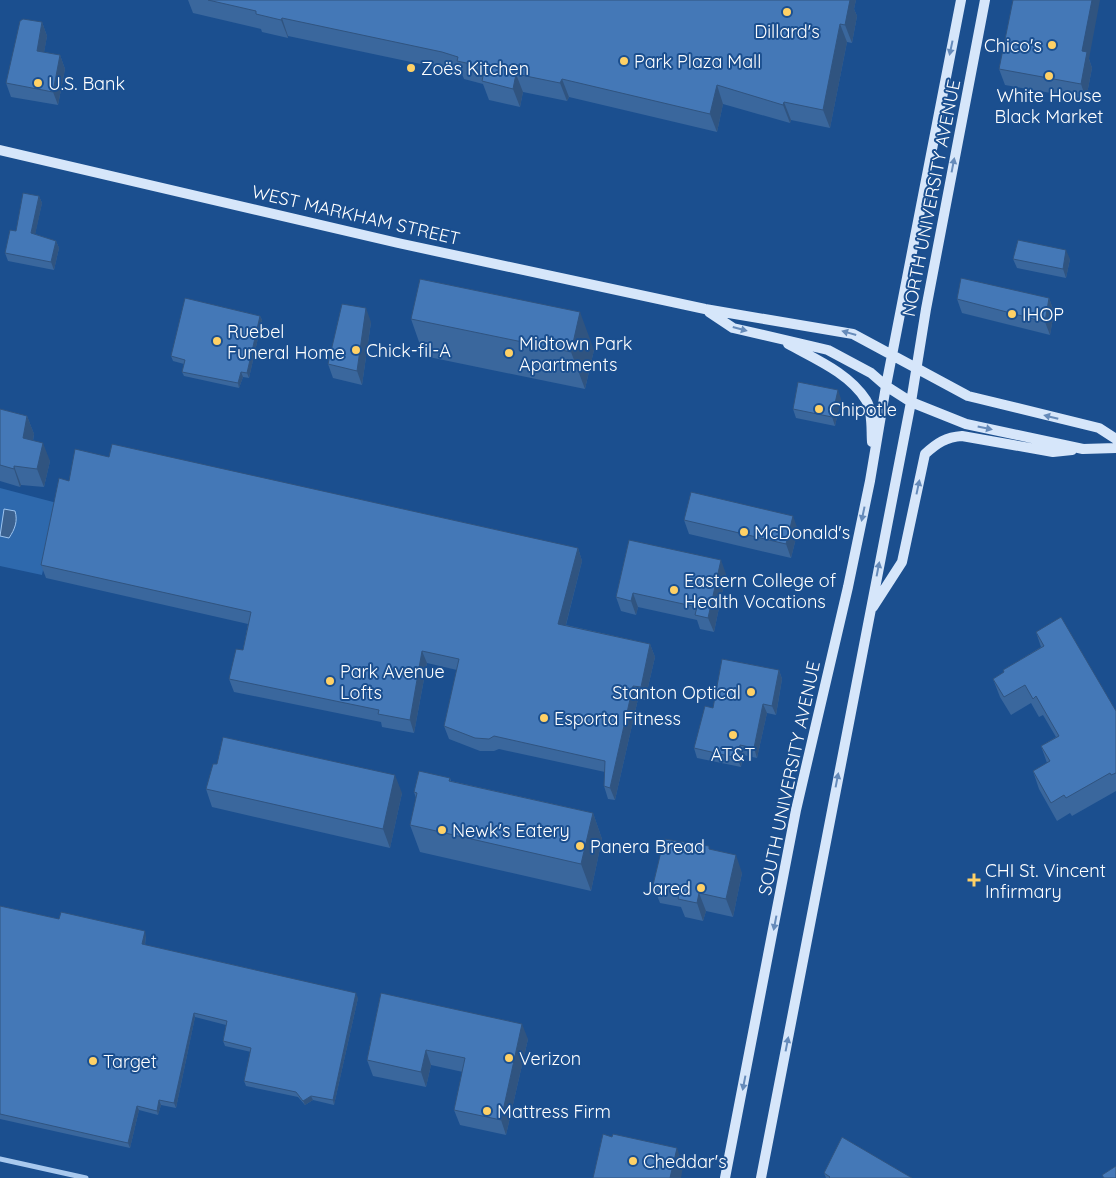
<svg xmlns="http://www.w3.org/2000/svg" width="1116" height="1178" font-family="Quicksand,sans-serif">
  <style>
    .grass { fill: #2e69ad }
    .water { fill: #3c6290; stroke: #9cc4f0 }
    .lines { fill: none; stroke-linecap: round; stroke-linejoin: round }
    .street { stroke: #a9c9ee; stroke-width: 5 }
    .secondary { stroke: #d6e6fa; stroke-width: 10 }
    .wall { fill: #3a679d }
    .shaded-wall { fill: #305480 }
    .building { fill: #4478b7; stroke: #305480 }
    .oneway { fill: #668bba }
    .poi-dot { fill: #ffd166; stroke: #1b4f8f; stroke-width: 2 }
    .labels { text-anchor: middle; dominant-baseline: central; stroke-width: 4; stroke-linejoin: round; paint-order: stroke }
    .poi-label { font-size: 18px; fill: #fff; stroke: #1b4f8f; text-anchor: start }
    .street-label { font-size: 18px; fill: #fff; stroke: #1b4f8f }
  </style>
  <rect width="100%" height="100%" fill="#1b4f8f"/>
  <!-- grass -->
  <path class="grass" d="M 0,488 L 57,503 L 42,575 L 0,566 Z"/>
  <!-- water -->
  <path class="water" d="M 4,509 L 15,511 C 18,521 15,529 9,538 L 0,536 Z"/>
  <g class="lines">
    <!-- street -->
    <path class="street" d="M 0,1159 L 86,1178"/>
    <!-- secondary -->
    <path class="secondary" d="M 0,150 L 398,243 L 705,309 L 853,334 L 968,396 L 1099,428 L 1116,439
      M 709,312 L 733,328 L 828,350 L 871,373 L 886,386 L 911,402 L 966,424 L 1083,449 L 1116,448
      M 788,344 C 815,359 849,373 866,400 C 873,411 871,430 872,442
      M 873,607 L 902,562 L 925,454 C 937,443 946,437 962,436 L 1053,452 L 1072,450
      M 725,1178 L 796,810 L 848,587 L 870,481 L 886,386 L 961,0
      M 761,1178 L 911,402 L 926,309 L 985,0"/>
  </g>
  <!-- wall -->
  <path class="wall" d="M 188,0 L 856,0 L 854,9 L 857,16 L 852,43 L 847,42 L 830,128 L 791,120 L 790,123 L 723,104 L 717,132 L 569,97 L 567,101 L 523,92 L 520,107 L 489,100 L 483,84 L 464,79 L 462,74 L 449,70 L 288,36 L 288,38 L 262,32 L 261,29 L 193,13 Z
    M 42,22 L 47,36 L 44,52 L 60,55 L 65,69 L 58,105 L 11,97 L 6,83 Z
    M 1089,59 L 1092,68 L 1086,99 L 1005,85 L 999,69 Z
    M 39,196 L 42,203 L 35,234 L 56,241 L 59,248 L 54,270 L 8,261 L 5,253 L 16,231 Z
    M 1013,259 L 1070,259 L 1066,278 L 1017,268 Z
    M 1049,298 L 1054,312 L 1050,335 L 962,313 L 957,299 Z
    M 260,316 L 262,320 L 249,378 L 243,377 L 239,388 L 184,376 L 182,372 L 184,364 L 173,361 L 171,356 Z
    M 411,319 L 594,350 L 585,389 L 424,356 Z
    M 371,322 L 362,385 L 333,378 L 328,364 Z
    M 841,399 L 835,426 L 796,418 L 793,409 Z
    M 0,409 L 27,416 L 34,434 L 33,441 L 50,461 L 44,487 L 21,485 L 20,487 L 0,481 Z
    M 109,457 L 578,548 L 582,561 L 566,625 L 650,644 L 655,657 L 645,700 L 638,699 L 615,800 L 608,799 L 604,786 L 605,772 L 499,749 L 494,751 L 480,751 L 449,739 L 444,726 L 457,670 L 427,663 L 414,733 L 382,727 L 381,722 L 234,692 L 229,679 L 243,650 L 248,624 L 46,578 L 41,565 L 69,481 Z
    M 684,520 L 798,530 L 791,558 L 689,534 Z
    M 629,540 L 726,574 L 714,632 L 700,629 L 697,620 L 638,607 L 636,615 L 621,611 L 616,597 Z
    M 1036,632 L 1116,711 L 1116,791 L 1072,816 L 1070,813 L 1057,821 L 1039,789 L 1033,771 L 1047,763 L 1041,746 L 1056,737 L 1043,715 L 1039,717 L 1031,703 L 1011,715 L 1000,697 L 993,679 L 1004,672 L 1003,670 L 1041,647 Z
    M 779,670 L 782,679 L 776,715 L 767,713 L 757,758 L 743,755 L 741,767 L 697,758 L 694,748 L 713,708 Z
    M 450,778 L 451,781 L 593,813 L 602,839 L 591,891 L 420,852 L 410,825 L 416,798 L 414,792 Z
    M 206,789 L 402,793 L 390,848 L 212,807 Z
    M 711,850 L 742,873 L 733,917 L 706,911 L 703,921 L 685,917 L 681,907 L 660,903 L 653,885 Z
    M 0,906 L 59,919 L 146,936 L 145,945 L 358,998 L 334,1105 L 313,1100 L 305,1105 L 298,1097 L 246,1086 L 244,1081 L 251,1052 L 225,1046 L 223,1041 L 226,1025 L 195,1017 L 176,1108 L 161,1105 L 158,1115 L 139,1110 L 130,1148 L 0,1119 Z
    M 381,993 L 528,1039 L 506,1135 L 460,1125 L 454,1110 L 463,1072 L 431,1065 L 426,1087 L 373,1076 L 367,1060 Z
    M 824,1173 L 912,1178 L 826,1178 Z"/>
  <!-- shaded-wall -->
  <path class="shaded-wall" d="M 847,0 L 856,0 L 854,9 L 857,16 L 852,43 L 845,25 Z
    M 1092,0 L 1100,0 L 1089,59 L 1092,68 L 1086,99 L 1081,84 L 1082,51 Z
    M 282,18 L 288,36 L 288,38 L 281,20 Z
    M 42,22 L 47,36 L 42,64 L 37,51 Z
    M 840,24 L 847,42 L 830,128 L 823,110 Z
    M 60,55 L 65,69 L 58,105 L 53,92 Z
    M 516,74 L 523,92 L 520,107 L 513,89 Z
    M 562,79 L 569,97 L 567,101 L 560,83 Z
    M 717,85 L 723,104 L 717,132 L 710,114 Z
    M 784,102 L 791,120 L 790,123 L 783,105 Z
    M 39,196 L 42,203 L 34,240 L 31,233 Z
    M 56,241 L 59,248 L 54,270 L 51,262 Z
    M 1066,250 L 1070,259 L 1066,278 L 1063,269 Z
    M 1049,298 L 1054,312 L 1050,335 L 1045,322 Z
    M 366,308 L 371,322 L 362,385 L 357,371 Z
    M 580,312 L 594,350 L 585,389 L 571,352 Z
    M 260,316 L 262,320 L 249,378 L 247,373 Z
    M 241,372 L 243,377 L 239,388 L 238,383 Z
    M 838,390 L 841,399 L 835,426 L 832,417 Z
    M 27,416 L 34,434 L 30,457 L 23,438 Z
    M 43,443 L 50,461 L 44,487 L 37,469 Z
    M 14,466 L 21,485 L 20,487 L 14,469 Z
    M 793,516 L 798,530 L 791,558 L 786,544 Z
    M 578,548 L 582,561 L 563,636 L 558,624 Z
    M 721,560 L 726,574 L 714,632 L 708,618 Z
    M 633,593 L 638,607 L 636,615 L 631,601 Z
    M 650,644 L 655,657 L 645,700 L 641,687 Z
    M 422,651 L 427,663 L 414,733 L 410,720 Z
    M 779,670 L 782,679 L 776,715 L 772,706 Z
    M 633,686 L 638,699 L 615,800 L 610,788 Z
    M 763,704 L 767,713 L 757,758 L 754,748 Z
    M 740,745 L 743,755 L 741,767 L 737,758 Z
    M 395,775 L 402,793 L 390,848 L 383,829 Z
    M 593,813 L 602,839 L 591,891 L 581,864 Z
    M 736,855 L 742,873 L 733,917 L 726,899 Z
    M 699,893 L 706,911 L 703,921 L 697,903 Z
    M 145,931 L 146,936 L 144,949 L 142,944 Z
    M 356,993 L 358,998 L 334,1105 L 333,1100 Z
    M 194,1013 L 195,1017 L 176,1108 L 174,1103 Z
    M 522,1024 L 528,1039 L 506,1135 L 501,1120 Z
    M 426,1050 L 431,1065 L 426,1087 L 421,1072 Z
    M 311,1096 L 313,1100 L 305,1105 L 303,1101 Z
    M 159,1100 L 161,1105 L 158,1115 L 157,1111 Z
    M 137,1106 L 139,1110 L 130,1148 L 128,1143 Z
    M 677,1148 L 683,1166 L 681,1178 L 670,1178 Z"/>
  <!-- building -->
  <path class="building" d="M 208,0 L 850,0 L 845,25 L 840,24 L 823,110 L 784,102 L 783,105 L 717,85 L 710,114 L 562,79 L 560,83 L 516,74 L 513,89 L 482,81 L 485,67 L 457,61 L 458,57 L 442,52 L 282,18 L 281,20 L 256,14 L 256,11 Z
    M 1013,0 L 1092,0 L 1082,51 L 1087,52 L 1081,84 L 999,69 Z
    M 23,19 L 42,22 L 37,51 L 60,55 L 53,92 L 6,83 L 20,21 Z
    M 23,193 L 39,196 L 31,233 L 56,241 L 51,262 L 5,253 L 10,230 L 16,231 Z
    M 1018,240 L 1066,250 L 1063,269 L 1013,259 Z
    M 961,278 L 1049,298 L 1045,322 L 957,299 Z
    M 420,279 L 580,312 L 571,352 L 411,319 Z
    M 185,298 L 260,316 L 247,373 L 241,372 L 238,383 L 182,372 L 185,360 L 171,356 Z
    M 342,304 L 366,308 L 357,371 L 328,364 Z
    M 798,382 L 838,390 L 832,417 L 793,409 Z
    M 0,409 L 27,416 L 23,438 L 43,443 L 37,469 L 14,466 L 14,469 L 0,465 Z
    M 112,444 L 578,548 L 558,624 L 650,644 L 641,687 L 633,686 L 610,788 L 604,786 L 605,761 L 494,736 L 489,739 L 475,738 L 444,726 L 459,659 L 422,651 L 410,720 L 378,714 L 379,710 L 229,679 L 236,649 L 243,650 L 251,612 L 41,565 L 59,478 L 69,481 L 75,449 L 109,457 Z
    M 691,492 L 793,516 L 786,544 L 684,520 Z
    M 629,540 L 721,560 L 708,618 L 695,615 L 697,607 L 633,593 L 631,601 L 616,597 Z
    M 1061,617 L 1116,711 L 1116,773 L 1111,775 L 1110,773 L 1066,798 L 1064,795 L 1051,803 L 1033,771 L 1050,761 L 1041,746 L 1059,736 L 1036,696 L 1033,699 L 1025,685 L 1004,697 L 993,679 L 1004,672 L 1003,670 L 1044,646 L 1036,632 Z
    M 722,659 L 779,670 L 772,706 L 763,704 L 754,748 L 740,745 L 737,758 L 694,748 L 705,706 L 713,708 Z
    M 223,737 L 395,775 L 383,829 L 206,789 L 213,764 L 217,764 Z
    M 419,771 L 450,778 L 449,781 L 593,813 L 581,864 L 410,825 L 417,793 L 414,792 Z
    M 664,839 L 709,846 L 709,849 L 736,855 L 726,899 L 699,893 L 697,903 L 678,899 L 680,890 L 653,885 Z
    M 0,906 L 59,919 L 61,912 L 145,931 L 142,944 L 356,993 L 333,1100 L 311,1096 L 303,1101 L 296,1092 L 244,1081 L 251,1048 L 223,1041 L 227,1021 L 194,1013 L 174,1103 L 159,1100 L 157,1111 L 137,1106 L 128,1143 L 0,1114 Z
    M 381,993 L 522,1024 L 501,1120 L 454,1110 L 465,1058 L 426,1050 L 421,1072 L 367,1060 Z
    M 603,1134 L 612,1137 L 613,1134 L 677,1148 L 670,1178 L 593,1178 Z
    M 842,1137 L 912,1178 L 829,1178 L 830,1177 L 824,1173 Z
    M 1116,1166 L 1116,1178 L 1104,1178 L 1102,1175 Z"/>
  <!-- one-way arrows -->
  <defs><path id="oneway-solid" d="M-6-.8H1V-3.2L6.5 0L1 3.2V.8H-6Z" transform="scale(1.25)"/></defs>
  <g class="oneway">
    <use href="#oneway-solid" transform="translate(951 48) rotate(102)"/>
    <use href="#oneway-solid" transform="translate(953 165) rotate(-79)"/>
    <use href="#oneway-solid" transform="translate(740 329) rotate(15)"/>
    <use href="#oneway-solid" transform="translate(849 333) rotate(-164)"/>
    <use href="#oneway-solid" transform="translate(1051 417) rotate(-166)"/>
    <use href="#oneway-solid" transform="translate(985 428) rotate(12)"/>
    <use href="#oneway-solid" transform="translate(918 487) rotate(-78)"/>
    <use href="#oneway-solid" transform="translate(863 514) rotate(102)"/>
    <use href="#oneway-solid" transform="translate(878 569) rotate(-79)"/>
    <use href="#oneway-solid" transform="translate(837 780) rotate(-79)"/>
    <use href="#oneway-solid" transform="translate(775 923) rotate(101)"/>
    <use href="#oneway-solid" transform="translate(787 1044) rotate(-79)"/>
    <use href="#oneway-solid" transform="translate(744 1083) rotate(101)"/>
  </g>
  <!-- markers -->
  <g class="poi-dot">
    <circle cx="787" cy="12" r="5"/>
    <circle cx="1052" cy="45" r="5"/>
    <circle cx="624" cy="61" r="5"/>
    <circle cx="411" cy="68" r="5"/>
    <circle cx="1049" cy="76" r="5"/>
    <circle cx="38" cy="83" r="5"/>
    <circle cx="1012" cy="314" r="5"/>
    <circle cx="217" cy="341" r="5"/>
    <circle cx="356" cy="350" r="5"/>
    <circle cx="509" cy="353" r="5"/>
    <circle cx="819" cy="409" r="5"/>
    <circle cx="744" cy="532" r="5"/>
    <circle cx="674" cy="590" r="5"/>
    <circle cx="330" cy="681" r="5"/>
    <circle cx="751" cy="692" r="5"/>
    <circle cx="544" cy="718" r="5"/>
    <circle cx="733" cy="735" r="5"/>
    <circle cx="442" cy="830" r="5"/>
    <circle cx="580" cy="846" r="5"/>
    <path d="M971.5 872.5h5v5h5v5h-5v5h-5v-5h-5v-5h5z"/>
    <circle cx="701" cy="888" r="5"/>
    <circle cx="509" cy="1058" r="5"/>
    <circle cx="93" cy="1061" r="5"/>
    <circle cx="487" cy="1111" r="5"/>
    <circle cx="633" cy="1161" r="5"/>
  </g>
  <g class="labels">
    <!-- poi labels -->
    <g class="poi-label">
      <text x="787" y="31" text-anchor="middle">Dillard's</text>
      <text x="1042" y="45" text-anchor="end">Chico's</text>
      <text x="634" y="61">Park Plaza Mall</text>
      <text x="421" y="68">Zoës Kitchen</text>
      <text x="48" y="83">U.S. Bank</text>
      <text x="1049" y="95" text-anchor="middle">White House<tspan x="1049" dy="21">Black Market</tspan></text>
      <text x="1022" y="314">IHOP</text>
      <text x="227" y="331">Ruebel<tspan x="227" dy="21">Funeral Home</tspan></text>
      <text x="519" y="343">Midtown Park<tspan x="519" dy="21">Apartments</tspan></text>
      <text x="366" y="350">Chick-fil-A</text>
      <text x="829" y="409">Chipotle</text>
      <text x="754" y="532">McDonald's</text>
      <text x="684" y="580">Eastern College of<tspan x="684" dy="21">Health Vocations</tspan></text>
      <text x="340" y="671">Park Avenue<tspan x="340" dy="21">Lofts</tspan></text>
      <text x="741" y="692" text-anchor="end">Stanton Optical</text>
      <text x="554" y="718">Esporta Fitness</text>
      <text x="733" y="754" text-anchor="middle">AT&amp;T</text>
      <text x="452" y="830">Newk's Eatery</text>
      <text x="590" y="846">Panera Bread</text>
      <text x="985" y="870">CHI St. Vincent<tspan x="985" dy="21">Infirmary</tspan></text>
      <text x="691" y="888" text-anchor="end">Jared</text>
      <text x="519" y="1058">Verizon</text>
      <text x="103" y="1061">Target</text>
      <text x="497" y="1111">Mattress Firm</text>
      <text x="643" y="1161">Cheddar's</text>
    </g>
    <!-- street labels -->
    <g class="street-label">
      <text transform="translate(931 198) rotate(-79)">NORTH UNIVERSITY AVENUE</text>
      <text transform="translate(356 215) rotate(13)">WEST MARKHAM STREET</text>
      <text transform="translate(789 778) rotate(-78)">SOUTH UNIVERSITY AVENUE</text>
    </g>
  </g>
</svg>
